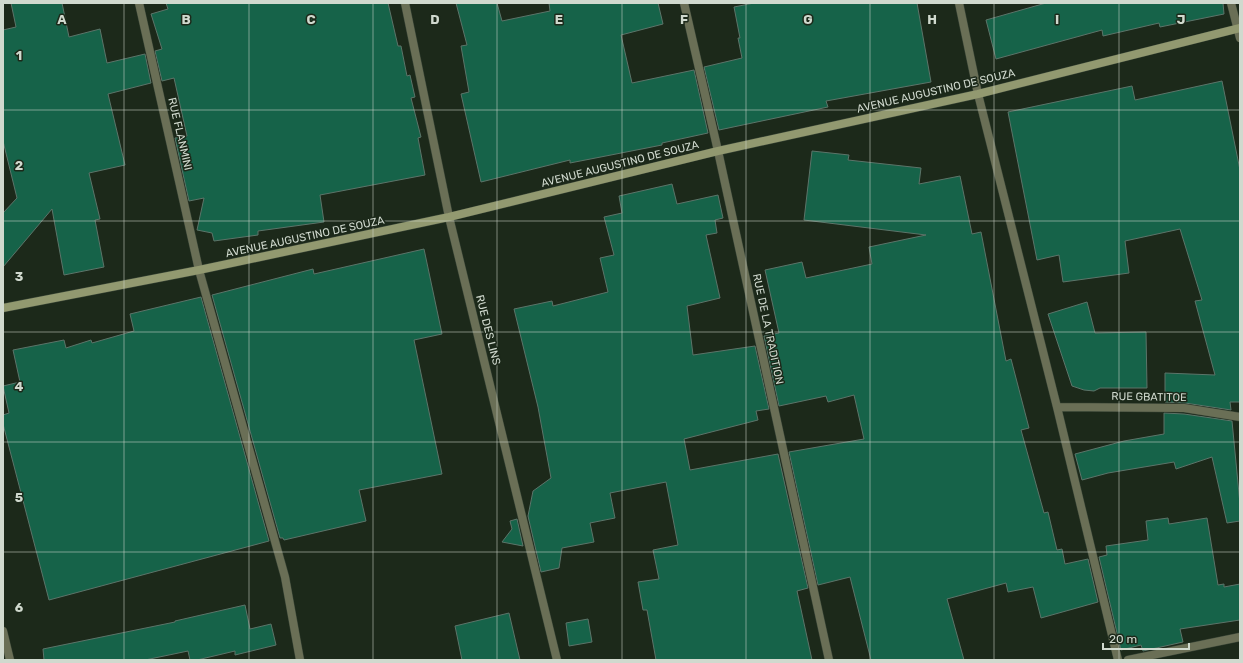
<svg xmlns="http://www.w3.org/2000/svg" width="1243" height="663" font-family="Rubik,sans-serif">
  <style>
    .building { fill: #166349; stroke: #5c7469 }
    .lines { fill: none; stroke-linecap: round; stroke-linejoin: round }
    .minor-casing { stroke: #394537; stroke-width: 9 }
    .tertiary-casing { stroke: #394537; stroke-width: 9 }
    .secondary-casing { stroke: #394537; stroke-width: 9 }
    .minor { stroke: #6a6f56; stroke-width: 8 }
    .tertiary { stroke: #6a6f56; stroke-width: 8 }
    .secondary { stroke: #929970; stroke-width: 8 }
    .grid { fill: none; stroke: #d0d9ce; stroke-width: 1; stroke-opacity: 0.55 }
    .labels { text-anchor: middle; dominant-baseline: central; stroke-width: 3; stroke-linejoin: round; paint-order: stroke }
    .street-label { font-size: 11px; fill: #d0d9ce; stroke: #1c291a }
    .grid-label { font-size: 13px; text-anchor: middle; font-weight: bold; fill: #d0d9ce; stroke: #1c291a; stroke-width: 3; stroke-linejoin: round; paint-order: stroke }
  </style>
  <rect width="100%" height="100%" fill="#1c291a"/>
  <!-- building -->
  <path class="building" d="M 11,3 L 62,3 L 69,37 L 100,29 L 107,63 L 145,54 L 151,83 L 108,94 L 125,165 L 89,173 L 100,219 L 95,220 L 104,267 L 64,275 L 52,209 L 3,267 L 3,213 L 17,198 L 3,141 L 3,30 L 16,27 Z
    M 166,3 L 388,3 L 398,46 L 401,46 L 407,76 L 410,75 L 415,97 L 411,98 L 421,137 L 418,138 L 425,175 L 320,195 L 324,222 L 258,231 L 258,235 L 214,241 L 212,233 L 197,230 L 204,198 L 189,201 L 175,138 L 187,136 L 174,78 L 162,81 L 155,51 L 162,49 L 151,14 L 168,9 Z
    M 456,3 L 497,3 L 502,21 L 550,11 L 549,3 L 658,3 L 663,24 L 621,35 L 632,83 L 694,70 L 708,133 L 662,143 L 662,145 L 570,163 L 570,160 L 481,182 L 461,94 L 469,92 L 461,46 L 467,45 Z
    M 754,3 L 917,3 L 931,82 L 826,101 L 828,107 L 719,130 L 704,67 L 742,58 L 738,38 L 740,38 L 734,7 Z
    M 1046,3 L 1223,3 L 1224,14 L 1160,27 L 1159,23 L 1103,36 L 1102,30 L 996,59 L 986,20 Z
    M 1222,81 L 1240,170 L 1240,402 L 1230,402 L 1231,410 L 1185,403 L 1165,402 L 1165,373 L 1215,375 L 1195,301 L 1202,300 L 1180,229 L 1125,241 L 1129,273 L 1063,282 L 1059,255 L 1037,260 L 1008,112 L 1132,86 L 1135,100 Z
    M 812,151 L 849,155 L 848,160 L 921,168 L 919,184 L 960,176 L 972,234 L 981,232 L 1006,361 L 1011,359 L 1029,428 L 1021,430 L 1044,513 L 1048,512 L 1057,550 L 1062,549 L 1065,564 L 1088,559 L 1098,602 L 1041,618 L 1033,587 L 1008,592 L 1006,583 L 947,599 L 964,660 L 871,660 L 850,577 L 818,585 L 789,452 L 864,439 L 854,395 L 828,402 L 826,396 L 779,406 L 764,336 L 779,333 L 765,270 L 802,262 L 806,278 L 872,264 L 869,247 L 926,235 L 804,220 Z
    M 672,184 L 677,204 L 718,195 L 723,218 L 715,220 L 717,233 L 706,235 L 720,298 L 687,306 L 693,355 L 755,346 L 769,409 L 756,411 L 758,420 L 684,439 L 690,470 L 778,454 L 808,588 L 797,591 L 812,660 L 656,660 L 647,610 L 643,610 L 638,582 L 659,579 L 653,550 L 678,545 L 666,482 L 610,493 L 615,518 L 590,523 L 594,542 L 562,548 L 559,568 L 541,572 L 528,516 L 533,491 L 551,478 L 538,407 L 514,309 L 552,301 L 553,306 L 608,292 L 600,258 L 614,255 L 604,217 L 622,213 L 619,196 Z
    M 424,249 L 442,334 L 414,340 L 442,474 L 359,490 L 366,521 L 284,540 L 283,538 L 280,538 L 212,295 L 313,269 L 314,274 Z
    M 201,297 L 269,541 L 49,600 L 3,424 L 3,415 L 9,413 L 3,386 L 20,382 L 13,350 L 64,340 L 66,348 L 91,340 L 92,343 L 134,331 L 130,314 Z
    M 1087,302 L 1095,333 L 1146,332 L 1147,388 L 1100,388 L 1094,391 L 1084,390 L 1072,386 L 1048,314 Z
    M 1164,413 L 1184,414 L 1232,421 L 1240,504 L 1240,521 L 1227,523 L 1212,457 L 1176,469 L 1174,462 L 1108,473 L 1082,480 L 1075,454 L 1124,441 L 1164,434 Z
    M 1168,518 L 1169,524 L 1207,518 L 1218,585 L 1224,584 L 1224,587 L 1240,584 L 1240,620 L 1180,629 L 1183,642 L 1143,651 L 1141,645 L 1121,650 L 1099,557 L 1107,555 L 1106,546 L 1148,540 L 1146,521 Z
    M 517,519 L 523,546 L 502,542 L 512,529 L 510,521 Z
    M 245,605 L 250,629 L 271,624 L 276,645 L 235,655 L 235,651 L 197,660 L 190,660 L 188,651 L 145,660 L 44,660 L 43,649 L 175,622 L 175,621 Z
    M 509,613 L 520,660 L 462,660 L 455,626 Z
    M 588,619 L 592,642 L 569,646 L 566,623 Z"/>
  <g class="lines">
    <defs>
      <path id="minor" d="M 139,3 L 199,270 L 285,577 L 300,660
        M 405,3 L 449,217 L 557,660
        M 684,3 L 718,151 L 829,660
        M 959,3 L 978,94 L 1057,407 L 1118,660
        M 1231,3 L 1240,38
        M 1057,407 L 1184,408 L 1240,417
        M 1128,660 L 1240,637"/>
      <path id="tertiary" d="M 3,631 L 10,660"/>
      <path id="secondary" d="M 3,308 L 199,270 L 449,217 L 718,151 L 978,94 L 1240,28"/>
    </defs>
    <!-- minor casing -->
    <use href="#minor" class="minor-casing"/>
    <!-- tertiary casing -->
    <use href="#tertiary" class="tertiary-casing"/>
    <!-- secondary casing -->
    <use href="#secondary" class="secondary-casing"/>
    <!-- minor -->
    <use href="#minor" class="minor"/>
    <!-- tertiary -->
    <use href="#tertiary" class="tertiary"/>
    <!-- secondary -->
    <use href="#secondary" class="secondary"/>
  </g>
  <!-- grid -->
  <path class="grid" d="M 124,3 L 124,660M 249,3 L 249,660M 373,3 L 373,660M 497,3 L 497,660M 622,3 L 622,660M 746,3 L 746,660M 870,3 L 870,660M 994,3 L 994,660M 1119,3 L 1119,660M 3,110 L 1240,110M 3,221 L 1240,221M 3,332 L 1240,332M 3,442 L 1240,442M 3,552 L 1240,552"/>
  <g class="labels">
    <!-- street labels -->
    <g class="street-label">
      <text transform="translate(936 91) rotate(-13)">AVENUE AUGUSTINO DE SOUZA</text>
      <text transform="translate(180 134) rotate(77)">RUE FLANMINI</text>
      <text transform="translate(620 164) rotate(-14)">AVENUE AUGUSTINO DE SOUZA</text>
      <text transform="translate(305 237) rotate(-12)">AVENUE AUGUSTINO DE SOUZA</text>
      <text transform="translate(768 329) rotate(78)">RUE DE LA TRADITION</text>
      <text transform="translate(488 330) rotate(76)">RUE DES LINS</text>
      <text transform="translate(1149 397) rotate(1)">RUE GBATITOE</text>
    </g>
  </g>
  <g class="grid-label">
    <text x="62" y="24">A</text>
    <text x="186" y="24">B</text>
    <text x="311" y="24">C</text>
    <text x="435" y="24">D</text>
    <text x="559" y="24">E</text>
    <text x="684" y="24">F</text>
    <text x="808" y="24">G</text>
    <text x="932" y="24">H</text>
    <text x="1057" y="24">I</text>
    <text x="1181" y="24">J</text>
    <text x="19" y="60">1</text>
    <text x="19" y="170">2</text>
    <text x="19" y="281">3</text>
    <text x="19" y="391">4</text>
    <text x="19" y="502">5</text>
    <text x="19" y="612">6</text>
  </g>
  <!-- border -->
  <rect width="1243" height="663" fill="none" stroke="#d0d9ce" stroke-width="8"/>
  <!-- scale -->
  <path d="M1103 643v6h86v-6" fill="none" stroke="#d0d9ce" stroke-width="2"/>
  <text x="1109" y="643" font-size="12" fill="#d0d9ce" stroke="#1c291a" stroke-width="3" paint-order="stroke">20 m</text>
</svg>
